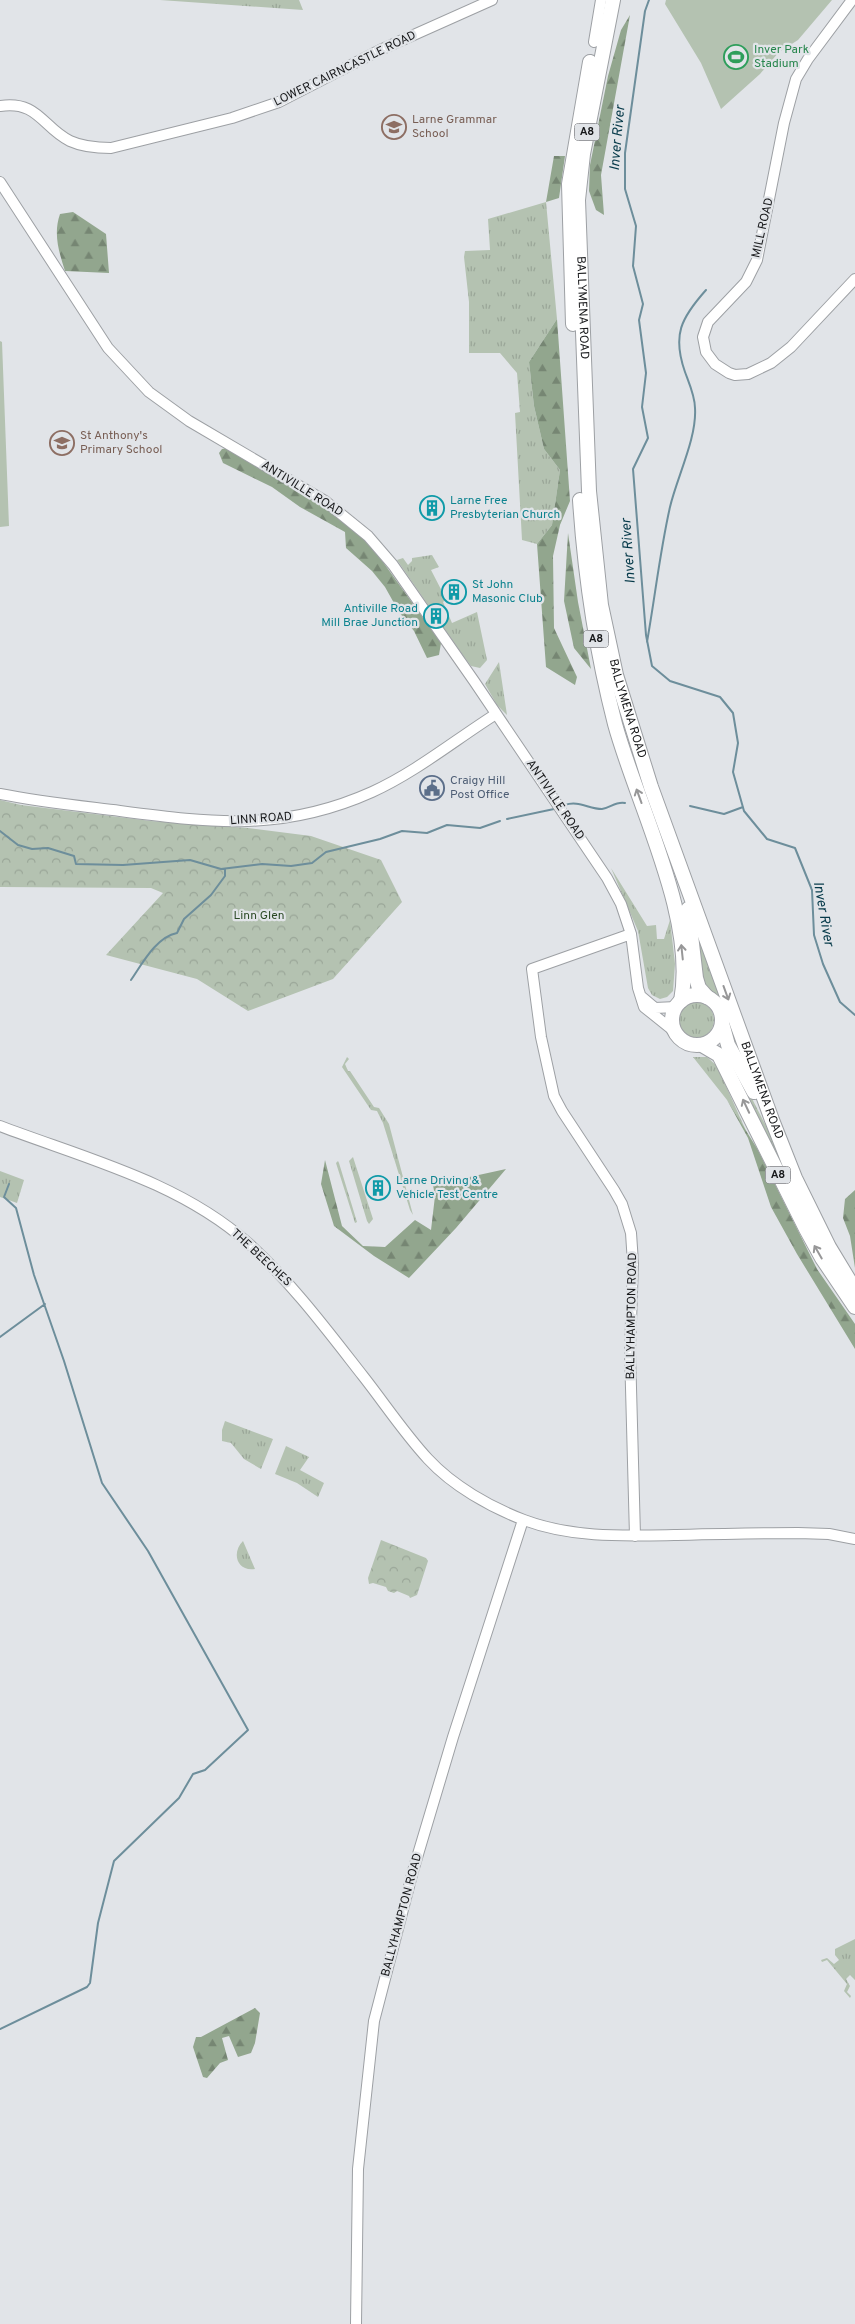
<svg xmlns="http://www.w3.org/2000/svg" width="855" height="2324" font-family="Overpass,sans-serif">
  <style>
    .grass { fill: url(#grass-tufts) }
    .forest { fill: url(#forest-firs) }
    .park { fill: url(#park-crowns) }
    .pitch { fill: #b4c2b1 }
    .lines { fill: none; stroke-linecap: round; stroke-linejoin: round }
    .stream { stroke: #6d8e9b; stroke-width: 2 }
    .secondary-casing { stroke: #9da0a4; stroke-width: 12 }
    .highway-casing { stroke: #9da0a4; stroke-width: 16 }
    .secondary { stroke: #fff; stroke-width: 10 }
    .highway { stroke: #fff; stroke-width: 14 }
    .oneway { stroke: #979798 }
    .labels { text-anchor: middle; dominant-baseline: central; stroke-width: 4.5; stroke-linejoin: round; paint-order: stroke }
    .shield { fill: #e1e4e8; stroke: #545558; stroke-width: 1 }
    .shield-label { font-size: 11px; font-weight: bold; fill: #17181a }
    .leisure-label { font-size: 12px; fill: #27864d; stroke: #e1e4e8; text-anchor: start }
    .street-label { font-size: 12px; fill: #17181a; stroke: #e1e4e8 }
    .education-label { font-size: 12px; fill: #785e54; stroke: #e1e4e8; text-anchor: start }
    .culture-label { font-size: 12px; fill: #0d838f; stroke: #e1e4e8; text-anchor: start }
    .service-label { font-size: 12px; fill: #4e5e75; stroke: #e1e4e8; text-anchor: start }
    .park-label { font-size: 12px; fill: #2a4924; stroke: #e1e4e8 }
    .water-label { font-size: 14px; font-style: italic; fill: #053949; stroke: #e1e4e8 }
  </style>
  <defs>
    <pattern id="grass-tufts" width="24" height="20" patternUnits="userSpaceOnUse" patternTransform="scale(1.25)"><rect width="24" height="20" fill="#b4c2b1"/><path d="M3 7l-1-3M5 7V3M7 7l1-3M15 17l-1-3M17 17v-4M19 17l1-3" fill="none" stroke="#9aa698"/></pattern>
    <pattern id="forest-firs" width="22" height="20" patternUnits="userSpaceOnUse" patternTransform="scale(1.25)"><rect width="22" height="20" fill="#92a68e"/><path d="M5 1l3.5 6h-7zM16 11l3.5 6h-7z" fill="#768673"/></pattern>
    <pattern id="park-crowns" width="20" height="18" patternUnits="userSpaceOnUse" patternTransform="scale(1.25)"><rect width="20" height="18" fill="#b4c2b1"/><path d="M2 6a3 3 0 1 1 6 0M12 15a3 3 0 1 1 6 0" fill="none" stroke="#9aa698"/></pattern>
  </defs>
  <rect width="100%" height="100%" fill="#e1e4e8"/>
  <!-- grass -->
  <path class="grass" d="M 160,0 L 299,0 L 303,10 Z
    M 546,202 L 557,319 L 529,362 L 534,406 L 544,449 L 560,470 L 552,525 L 537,544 L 522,540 L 515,413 L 520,412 L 517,373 L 500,353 L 469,353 L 469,302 L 464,257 L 465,251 L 490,250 L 488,219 Z
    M 432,555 L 439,567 L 431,570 L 446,599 L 443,602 L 452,623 L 477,612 L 487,660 L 480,668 L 471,666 L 462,654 L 397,560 L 403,558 L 408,565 L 412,561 L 412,558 Z
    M 499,662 L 507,715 L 497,705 L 485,684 Z
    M 611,868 L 647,926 L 656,925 L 657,939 L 664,939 L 670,920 L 675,964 L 673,991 L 667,997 L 660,999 L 652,995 L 648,988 L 638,931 Z
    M 703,938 L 724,1003 L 704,987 L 697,939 Z
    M678 1020a18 18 0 1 1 36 0a18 18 0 1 1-36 0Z
    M 347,1057 L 349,1059 L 345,1064 L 348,1071 L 350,1071 L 374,1107 L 379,1108 L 389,1124 L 413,1215 L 410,1210 L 383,1123 L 377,1111 L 371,1110 L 342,1067 Z
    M 693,1057 L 707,1057 L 717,1066 L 747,1133 L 727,1100 Z
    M 740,1075 L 768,1130 L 821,1246 L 737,1077 Z
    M 353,1157 L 373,1219 L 369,1224 L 367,1221 L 349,1161 Z
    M 338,1161 L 339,1163 L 357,1222 L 355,1223 L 336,1163 Z
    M 0,1171 L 24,1180 L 17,1203 L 0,1197 Z
    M 225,1421 L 273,1439 L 261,1469 L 244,1459 L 231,1443 L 222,1441 L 222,1430 Z
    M 286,1446 L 309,1457 L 300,1470 L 324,1483 L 318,1497 L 297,1483 L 275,1474 Z
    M 243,1541 L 255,1569 C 237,1572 231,1553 243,1541 Z
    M 855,1939 L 855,1980 L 850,1975 L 846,1979 L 850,1986 L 847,1992 L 851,1996 L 850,1998 L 844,1991 L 847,1984 L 827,1960 L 822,1962 L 821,1960 L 827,1958 L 834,1964 L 839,1960 L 835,1955 L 835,1949 Z"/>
  <!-- forest -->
  <path class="forest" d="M 630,15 L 601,175 L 604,215 L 596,210 L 589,191 L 590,165 L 608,76 L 621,30 Z
    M 554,156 L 565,156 L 559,198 L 546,202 Z
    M 73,212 L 106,234 L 109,273 L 65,271 C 59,252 53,234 60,214 Z
    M 557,319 L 570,501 L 560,525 L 553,556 L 554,628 L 577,677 L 575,685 L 546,667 L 537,544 L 552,525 L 560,470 L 544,449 L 534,406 L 529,362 Z
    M 228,448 L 319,501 L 360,535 L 378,555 L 441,643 L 439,655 L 427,658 L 414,631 L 399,612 L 385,587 L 372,571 L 346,548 L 345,532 L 300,507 L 272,487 L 223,463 L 219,453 L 222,449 Z
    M 568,533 L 578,602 L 591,669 L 574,648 L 564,601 Z
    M 727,1100 L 758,1150 L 817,1269 L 855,1324 L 855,1349 L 797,1254 L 771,1207 L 748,1138 Z
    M 325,1160 L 342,1226 L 363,1246 L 385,1247 L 415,1220 L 431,1230 L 435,1196 L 433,1185 L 506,1169 L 456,1228 L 409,1278 L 374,1256 L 334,1226 L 321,1184 Z
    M 855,1190 L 855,1268 L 850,1236 L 843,1218 L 845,1199 Z
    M 255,2008 L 260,2013 L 255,2043 L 251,2053 L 238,2057 L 229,2036 L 222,2038 L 228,2060 L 220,2063 L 207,2078 L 203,2077 L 193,2047 L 196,2037 L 201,2037 Z"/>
  <!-- park -->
  <path class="park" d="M 0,800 L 21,805 L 151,821 L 248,828 L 311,836 L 381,860 L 402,902 L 333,979 L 248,1011 L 197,979 L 106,955 L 163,893 L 151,888 L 0,887 Z
    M 381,1540 L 426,1558 L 428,1561 L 417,1595 L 410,1598 L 409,1596 L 397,1591 L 394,1593 L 388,1591 L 386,1587 L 373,1583 L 369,1584 L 368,1578 Z"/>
  <!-- pitch -->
  <path class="pitch" d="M 666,0 L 832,0 L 798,40 L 779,52 L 760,74 L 721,109 L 701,63 L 665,4 Z
    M 0,341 L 2,342 L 9,526 L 0,527 Z"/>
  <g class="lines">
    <!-- stream -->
    <path class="stream" d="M 649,0 L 645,11 L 625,153 L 625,189 L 636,226 L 633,266 L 643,304 L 639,320 L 646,373 L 642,407 L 648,438 L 633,469 L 646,635 L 652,666 L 670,681 L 720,697 L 733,713 L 738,743 L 733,772 L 744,811 L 767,839 L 795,848 L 812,890 L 814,935 L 823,964 L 840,1002 L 855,1015
      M 647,642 C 655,597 660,551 670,507 C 677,477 697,438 695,408 C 695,396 689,383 685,372 C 672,335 681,318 706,290
      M 565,805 C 578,800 589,809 602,809 C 610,808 616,801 625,803
      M 690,806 L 724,814 L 743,807
      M 507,819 L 554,809
      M 0,831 L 18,845 L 32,849 L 48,848 L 74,856 L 76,864 L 123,865 L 190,860 L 221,869 L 262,864 L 291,866 L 312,863 L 326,852 L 380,839 L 402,831 L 427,833 L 447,825 L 480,828 L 500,821
      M 131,980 C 142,964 156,937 177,933 L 184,919 L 211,895 L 225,876 L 225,869
      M 0,1337 L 45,1304
      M 0,2029 L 87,1987 L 90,1983 L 98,1923 L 114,1861 L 179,1798 L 193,1774 L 205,1770 L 248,1730 L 148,1551 L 102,1483 L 64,1361 L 34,1275 L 16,1208 L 4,1197 L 9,1184"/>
    <defs>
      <path id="secondary" d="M 852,0 L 808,59 L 796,79 L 784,123 L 757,260 L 746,282 L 708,322 L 703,337 L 706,352 L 715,364 L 729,373 L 735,375 L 748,374 L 771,363 L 791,347 L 855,279
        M 594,42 L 601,0
        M 0,106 C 38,100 43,128 70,141 C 83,147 97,148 111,148 L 232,118 L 279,102 L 380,50 L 492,0
        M 0,182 L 108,348 L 149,392 L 189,421 L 325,501 L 368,536 L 393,565 L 474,681 L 607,878 L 621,904 L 631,934 L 638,988 L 644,1007 L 674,1031
        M 0,794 C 40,802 80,806 120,811 C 212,823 283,832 372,792 C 416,772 455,740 496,714
        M 631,934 L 532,969 L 541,1037 L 554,1096 L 562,1111 L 614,1190 L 622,1204 L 631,1233 L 633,1263 L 630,1351 L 635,1536
        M 642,997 L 655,1008 L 676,1007
        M 0,1126 C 84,1158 180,1182 248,1243 C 292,1283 327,1330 363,1376 C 385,1404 404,1433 428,1459 C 453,1486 490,1507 524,1520 C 572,1538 623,1536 674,1535 C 716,1534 757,1533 798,1533 L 829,1534 L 855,1539
        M 356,2324 L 358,2169 L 374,2021 L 413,1871 L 453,1737 L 523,1520"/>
      <g id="highway">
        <path id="s1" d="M 613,0 L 583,154 L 578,200 L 589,491 L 601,605 L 616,675 L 651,787 L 772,1120 L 795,1178 L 829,1247 L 855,1290"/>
        <path d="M 573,324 L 569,184 L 590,62"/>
        <path d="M 580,500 C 585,576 596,650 615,724 C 637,805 697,918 681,1001"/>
        <path d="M 688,909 L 696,978 L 699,988 L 707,997"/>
        <circle cx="697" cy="1020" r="25"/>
        <path d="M 722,1023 L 728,1045 L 754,1092"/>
        <path d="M 702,1045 L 719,1055 L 806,1229 L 822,1258 L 855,1307"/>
      </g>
    </defs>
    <!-- secondary casing -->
    <use href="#secondary" class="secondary-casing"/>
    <!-- highway casing -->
    <use href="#highway" class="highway-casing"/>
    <!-- secondary -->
    <use href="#secondary" class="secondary"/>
    <!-- highway -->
    <use href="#highway" class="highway"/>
  </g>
  <!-- one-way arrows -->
  <defs><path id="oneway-shaft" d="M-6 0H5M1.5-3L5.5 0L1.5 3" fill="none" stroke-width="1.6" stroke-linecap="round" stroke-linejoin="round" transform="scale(1.25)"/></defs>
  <g class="oneway">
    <use href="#oneway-shaft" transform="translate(639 796) rotate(-110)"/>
    <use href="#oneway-shaft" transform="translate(682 952) rotate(-96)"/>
    <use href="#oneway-shaft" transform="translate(726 993) rotate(70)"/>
    <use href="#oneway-shaft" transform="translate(746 1106) rotate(-115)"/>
    <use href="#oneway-shaft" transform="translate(818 1252) rotate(-120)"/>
  </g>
  <!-- icons -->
  <defs>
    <symbol id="stadium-ring" viewBox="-11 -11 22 22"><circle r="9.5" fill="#e1e4e8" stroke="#2e9e5b" stroke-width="1.5"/><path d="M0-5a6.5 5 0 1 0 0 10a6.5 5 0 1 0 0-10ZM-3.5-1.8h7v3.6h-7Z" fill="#2e9e5b"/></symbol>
    <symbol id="school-ring" viewBox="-11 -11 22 22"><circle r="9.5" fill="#e1e4e8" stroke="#8d6e63" stroke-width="1.5"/><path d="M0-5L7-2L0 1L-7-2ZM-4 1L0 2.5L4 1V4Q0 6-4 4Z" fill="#8d6e63"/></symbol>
    <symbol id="building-ring" viewBox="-11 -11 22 22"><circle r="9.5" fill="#e1e4e8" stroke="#0f9aa8" stroke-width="1.5"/><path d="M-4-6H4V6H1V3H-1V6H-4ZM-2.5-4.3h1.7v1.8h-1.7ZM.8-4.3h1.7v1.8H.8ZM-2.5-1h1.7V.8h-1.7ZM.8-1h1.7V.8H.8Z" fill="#0f9aa8"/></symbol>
    <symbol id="civic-ring" viewBox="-11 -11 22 22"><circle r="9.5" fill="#e1e4e8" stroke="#5c6f8a" stroke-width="1.5"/><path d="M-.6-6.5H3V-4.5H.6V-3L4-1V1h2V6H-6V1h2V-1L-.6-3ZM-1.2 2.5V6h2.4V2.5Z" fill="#5c6f8a"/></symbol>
  </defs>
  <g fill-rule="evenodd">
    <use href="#stadium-ring" x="722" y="43" width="28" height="28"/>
    <use href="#school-ring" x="380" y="113" width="28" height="28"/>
    <use href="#school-ring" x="48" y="429" width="28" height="28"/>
    <use href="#building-ring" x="418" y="494" width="28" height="28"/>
    <use href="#building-ring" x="440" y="578" width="28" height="28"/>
    <use href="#building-ring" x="422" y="602" width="28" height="28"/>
    <use href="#civic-ring" x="418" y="774" width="28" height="28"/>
    <use href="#building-ring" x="364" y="1174" width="28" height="28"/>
  </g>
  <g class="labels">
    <!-- shield labels -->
    <g class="shield">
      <rect x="574.5" y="123.5" width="25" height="17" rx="4"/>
      <rect x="583.5" y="630.5" width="25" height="17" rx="4"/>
      <rect x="765.5" y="1166.5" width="25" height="17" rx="4"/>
    </g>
    <g class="shield-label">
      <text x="587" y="132">A8</text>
      <text x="596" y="639">A8</text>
      <text x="778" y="1175">A8</text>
    </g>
    <!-- leisure labels -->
    <g class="leisure-label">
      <text x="754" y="50">Inver Park<tspan x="754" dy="14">Stadium</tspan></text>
    </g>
    <!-- street labels -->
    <g class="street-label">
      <text transform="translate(345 69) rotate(-26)">LOWER CAIRNCASTLE ROAD</text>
      <text transform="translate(763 228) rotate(-77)">MILL ROAD</text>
      <text stroke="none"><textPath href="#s1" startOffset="311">BALLYMENA ROAD</textPath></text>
      <text transform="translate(302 489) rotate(32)">ANTIVILLE ROAD</text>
      <text stroke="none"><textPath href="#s1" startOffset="716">BALLYMENA ROAD</textPath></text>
      <text transform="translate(555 800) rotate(56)">ANTIVILLE ROAD</text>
      <text transform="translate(261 819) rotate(-4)">LINN ROAD</text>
      <text stroke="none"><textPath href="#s1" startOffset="1121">BALLYMENA ROAD</textPath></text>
      <text transform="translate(261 1258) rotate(43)">THE BEECHES</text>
      <text transform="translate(632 1316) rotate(-89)">BALLYHAMPTON ROAD</text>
      <text transform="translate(402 1915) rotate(-75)">BALLYHAMPTON ROAD</text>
    </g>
    <!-- education labels -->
    <g class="education-label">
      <text x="412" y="120">Larne Grammar<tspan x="412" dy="14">School</tspan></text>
      <text x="80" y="436">St Anthony's<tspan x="80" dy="14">Primary School</tspan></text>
    </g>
    <!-- culture labels -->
    <g class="culture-label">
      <text x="450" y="501">Larne Free<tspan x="450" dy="14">Presbyterian Church</tspan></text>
      <text x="472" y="585">St John<tspan x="472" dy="14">Masonic Club</tspan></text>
      <text x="418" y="609" text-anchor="end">Antiville Road<tspan x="418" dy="14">Mill Brae Junction</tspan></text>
      <text x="396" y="1181">Larne Driving &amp;<tspan x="396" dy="14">Vehicle Test Centre</tspan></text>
    </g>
    <!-- service labels -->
    <g class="service-label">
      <text x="450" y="781">Craigy Hill<tspan x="450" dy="14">Post Office</tspan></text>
    </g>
    <!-- park labels -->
    <g class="park-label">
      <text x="259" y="916">Linn Glen</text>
    </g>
    <!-- water labels -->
    <g class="water-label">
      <text transform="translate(618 138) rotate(-85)">Inver River</text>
      <text transform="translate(629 551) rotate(-94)">Inver River</text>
      <text transform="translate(823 914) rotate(80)">Inver River</text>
    </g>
  </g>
</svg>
